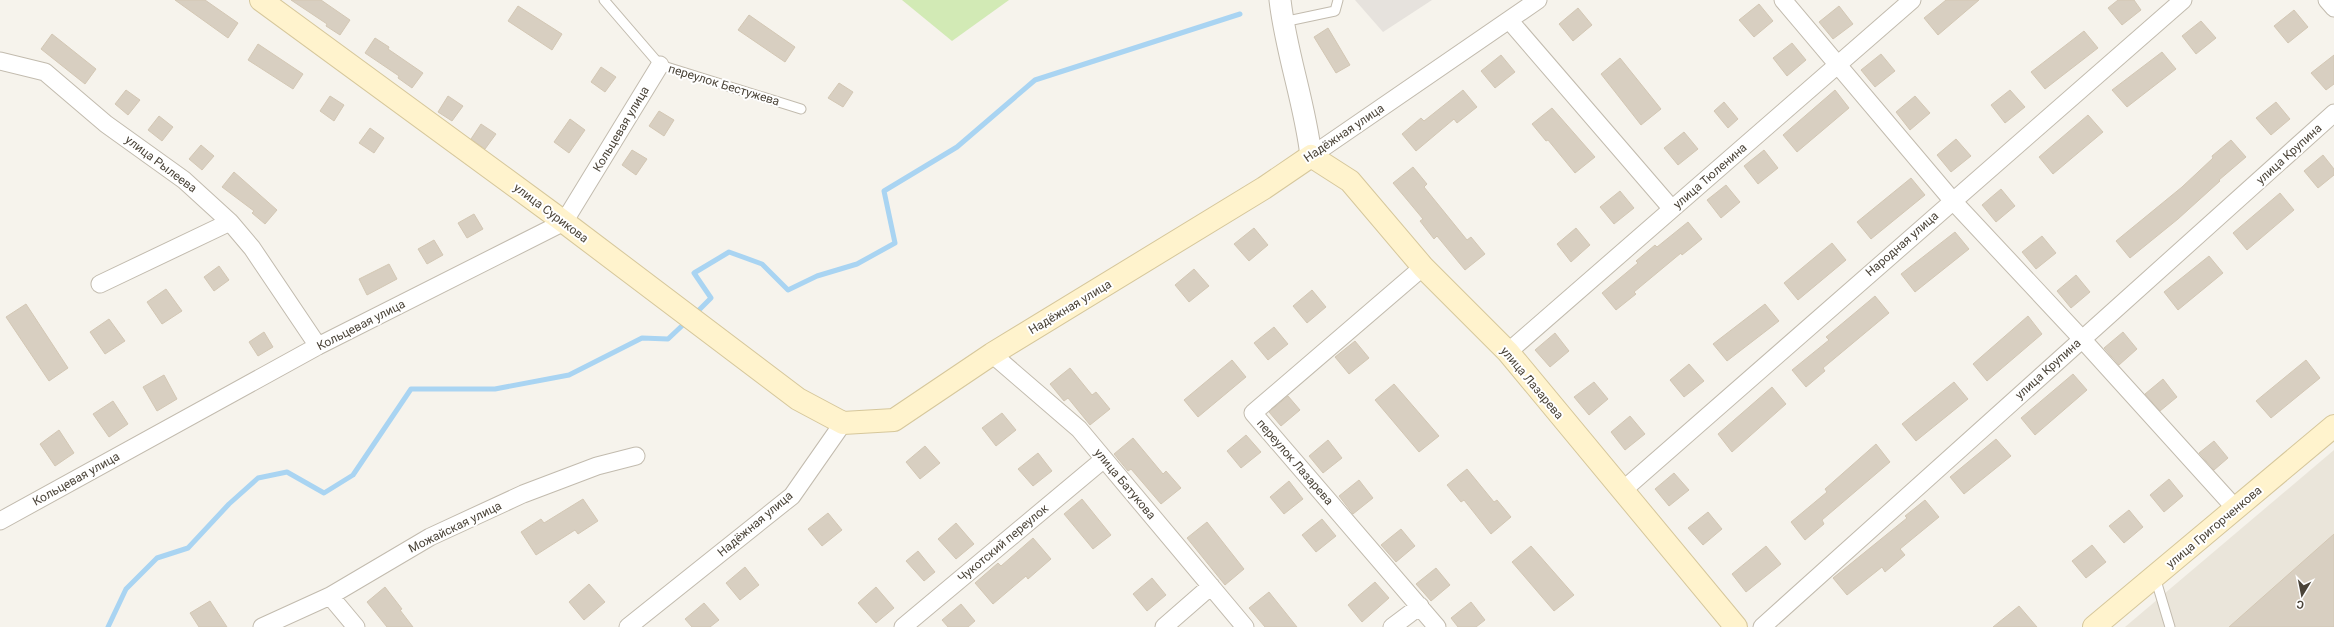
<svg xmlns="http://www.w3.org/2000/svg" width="2334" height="627" font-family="Roboto,sans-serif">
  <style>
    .residential { fill: #eae5da }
    .industrial { fill: #e6e2dd }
    .green { fill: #d2eab5 }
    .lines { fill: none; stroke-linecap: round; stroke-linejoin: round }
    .stream { stroke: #a9d4f2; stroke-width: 5 }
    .building { fill: #d8cfc1; stroke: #d3c7b4 }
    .service-casing { stroke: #c2bbae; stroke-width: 11 }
    .minor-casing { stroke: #c2bbae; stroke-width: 19 }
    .tertiary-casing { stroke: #c2bbae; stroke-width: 23 }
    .secondary-casing { stroke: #d6c79b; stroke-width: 24 }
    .service { stroke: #fff; stroke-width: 9 }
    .minor { stroke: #fff; stroke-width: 17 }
    .tertiary { stroke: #fff; stroke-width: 21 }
    .secondary { stroke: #fff3cd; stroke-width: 22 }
    .labels { text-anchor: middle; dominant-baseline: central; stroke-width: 4; stroke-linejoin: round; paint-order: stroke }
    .street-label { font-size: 12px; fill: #4b4439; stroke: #fff }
  </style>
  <rect width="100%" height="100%" fill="#f6f3ec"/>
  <!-- residential -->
  <path class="residential" d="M 2334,450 L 2334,627 L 2125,627 Z"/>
  <!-- industrial -->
  <path class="industrial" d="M 1355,0 L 1432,0 L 1383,32 Z"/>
  <!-- green -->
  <path class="green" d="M 902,0 L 1009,0 L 952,41 Z"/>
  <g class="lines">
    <!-- stream -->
    <path class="stream" d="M 695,314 L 711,298 L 694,273 L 729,252 L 762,264 L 788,290 L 817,276 L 857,264 L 895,243 L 884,191 L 957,147 L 1035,80 L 1240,14
      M 108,627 L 126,589 L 157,558 L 188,548 L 229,504 L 258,478 L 287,472 L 324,493 L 353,475 L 411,389 L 495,389 L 569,375 L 642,338 L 668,339 L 686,322"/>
  </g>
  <!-- building -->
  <path class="building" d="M 175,0 L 205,0 L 238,23 L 228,38 Z
    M 291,0 L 321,0 L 350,20 L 340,35 L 326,26 L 327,24 Z
    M 1946,0 L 1979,0 L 1938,35 L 1924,18 Z
    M 2118,0 L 2134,0 L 2141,10 L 2122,25 L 2108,8 Z
    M 1759,4 L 1773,21 L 1754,37 L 1739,20 Z
    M 518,6 L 562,34 L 552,50 L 508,21 Z
    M 1839,6 L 1853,24 L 1833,39 L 1819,22 Z
    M 1578,8 L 1592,25 L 1573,41 L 1559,24 Z
    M 2294,10 L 2308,27 L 2288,43 L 2274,26 Z
    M 749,15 L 795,47 L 785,62 L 738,30 Z
    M 2201,21 L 2216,38 L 2196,54 L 2182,36 Z
    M 1328,28 L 1350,65 L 1336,73 L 1314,37 Z
    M 2084,31 L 2098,48 L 2045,89 L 2031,72 Z
    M 52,34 L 96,69 L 85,84 L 41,49 Z
    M 375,38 L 389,47 L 388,49 L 423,73 L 412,88 L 398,78 L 399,76 L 365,53 Z
    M 1792,43 L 1806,60 L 1787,76 L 1773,58 Z
    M 258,44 L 303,74 L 293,89 L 248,60 Z
    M 2162,52 L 2176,69 L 2127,107 L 2112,90 Z
    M 1881,54 L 1895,71 L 1875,87 L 1861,70 Z
    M 1501,55 L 1515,72 L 1495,88 L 1481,71 Z
    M 2334,55 L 2334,84 L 2326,90 L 2311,73 Z
    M 1620,58 L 1661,109 L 1641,125 L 1601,74 Z
    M 601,67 L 616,77 L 605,92 L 591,82 Z
    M 839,83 L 853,92 L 843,107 L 828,98 Z
    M 126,90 L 140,100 L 128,115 L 115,104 Z
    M 1463,90 L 1477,107 L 1457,123 L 1454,119 L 1416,151 L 1402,134 L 1421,118 L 1424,121 Z
    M 1835,90 L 1849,108 L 1797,152 L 1783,135 Z
    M 2010,90 L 2025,107 L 2005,123 L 1991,105 Z
    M 330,96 L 344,105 L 334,121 L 320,111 Z
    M 448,96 L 463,106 L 452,121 L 438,112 Z
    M 1915,96 L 1930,113 L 1910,130 L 1896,112 Z
    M 1724,102 L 1738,119 L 1728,128 L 1714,111 Z
    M 2276,102 L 2290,119 L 2271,135 L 2256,118 Z
    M 1552,108 L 1595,157 L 1575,173 L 1548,140 L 1546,141 L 1532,124 Z
    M 659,111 L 674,120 L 664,136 L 649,126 Z
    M 2088,115 L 2103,132 L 2053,174 L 2039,157 Z
    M 159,116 L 173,127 L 162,141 L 148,130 Z
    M 570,119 L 585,130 L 569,153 L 554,142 Z
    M 481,124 L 496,134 L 485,149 L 471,139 Z
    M 370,128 L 384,138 L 374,153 L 359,143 Z
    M 1684,132 L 1698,149 L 1678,165 L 1664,148 Z
    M 1956,139 L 1971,156 L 1951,172 L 1937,155 Z
    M 2231,140 L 2246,157 L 2219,180 L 2220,181 L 2178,219 L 2130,258 L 2116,241 L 2182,187 L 2213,158 L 2212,156 Z
    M 201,145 L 214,156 L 202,170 L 189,159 Z
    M 632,150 L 647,159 L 636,175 L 622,165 Z
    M 1764,150 L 1778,168 L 1758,184 L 1744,166 Z
    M 2323,155 L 2334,169 L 2334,175 L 2318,188 L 2304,171 Z
    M 1413,167 L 1427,184 L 1424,187 L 1467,240 L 1471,237 L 1485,254 L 1465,270 L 1437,236 L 1434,239 L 1420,221 L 1423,219 L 1393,183 Z
    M 234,172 L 277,210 L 265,224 L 252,213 L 254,211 L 222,187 Z
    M 1911,178 L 1925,195 L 1871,239 L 1857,222 Z
    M 1726,185 L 1740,202 L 1721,218 L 1707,200 Z
    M 2001,189 L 2015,206 L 1996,222 L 1982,205 Z
    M 1620,191 L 1634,208 L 1614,224 L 1600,207 Z
    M 2280,193 L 2294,210 L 2247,250 L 2233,233 Z
    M 474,214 L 483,229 L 467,238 L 458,223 Z
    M 1688,222 L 1702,239 L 1682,255 L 1681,253 L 1634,292 L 1636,294 L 1616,310 L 1602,293 L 1638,263 L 1636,261 L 1655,245 L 1657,247 Z
    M 1254,228 L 1268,245 L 1249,261 L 1234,244 Z
    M 1576,228 L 1590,245 L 1571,262 L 1557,244 Z
    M 1955,232 L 1969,249 L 1915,292 L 1901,274 Z
    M 2042,236 L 2056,253 L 2036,269 L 2022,252 Z
    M 434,240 L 443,255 L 427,264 L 418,249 Z
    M 1832,243 L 1846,260 L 1798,300 L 1784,283 Z
    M 2209,256 L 2223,273 L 2178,310 L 2164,292 Z
    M 389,264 L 397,279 L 367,295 L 359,279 Z
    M 219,266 L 229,280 L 214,291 L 204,277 Z
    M 1194,269 L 1209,286 L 1189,302 L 1175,285 Z
    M 2076,275 L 2090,292 L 2071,308 L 2057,291 Z
    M 166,289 L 182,311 L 162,324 L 147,302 Z
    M 1312,290 L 1326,307 L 1307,323 L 1293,306 Z
    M 1875,296 L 1889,313 L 1823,368 L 1825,371 L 1806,387 L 1792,370 L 1829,340 L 1826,337 Z
    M 26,304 L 68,368 L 49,381 L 6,317 Z
    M 1765,304 L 1779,321 L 1727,361 L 1713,344 Z
    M 2028,316 L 2042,334 L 1987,381 L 1973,364 Z
    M 109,319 L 125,341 L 105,354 L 90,332 Z
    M 1274,327 L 1288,344 L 1268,360 L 1254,343 Z
    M 264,332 L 273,347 L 258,356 L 249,342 Z
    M 2123,332 L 2137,349 L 2119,365 L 2104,348 Z
    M 1555,333 L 1569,351 L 1550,367 L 1535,350 Z
    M 1355,341 L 1369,358 L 1349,374 L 1335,357 Z
    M 1232,360 L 1246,377 L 1198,417 L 1184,400 Z
    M 2306,360 L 2320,378 L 2271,418 L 2256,401 Z
    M 1689,364 L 1704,381 L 1684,397 L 1670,380 Z
    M 1070,368 L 1092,395 L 1096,392 L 1110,409 L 1090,425 L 1068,398 L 1064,401 L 1050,384 Z
    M 2073,374 L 2087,390 L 2035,435 L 2021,418 Z
    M 164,375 L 177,399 L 157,411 L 143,387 Z
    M 2163,379 L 2177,397 L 2160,411 L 2145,394 Z
    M 1594,382 L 1608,399 L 1589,415 L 1574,397 Z
    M 1954,382 L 1968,399 L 1916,441 L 1902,424 Z
    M 1394,384 L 1439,436 L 1419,452 L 1375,400 Z
    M 1772,387 L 1786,404 L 1732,452 L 1718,434 Z
    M 1288,396 L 1300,410 L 1281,426 L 1269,412 Z
    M 113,401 L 128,424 L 109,437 L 93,414 Z
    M 1002,413 L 1016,430 L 996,446 L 982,428 Z
    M 1630,416 L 1645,434 L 1625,450 L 1611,432 Z
    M 59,430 L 74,453 L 55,466 L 40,444 Z
    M 1246,435 L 1261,452 L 1241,468 L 1227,451 Z
    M 1133,438 L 1163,474 L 1166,471 L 1181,488 L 1161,504 L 1131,469 L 1128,471 L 1114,454 Z
    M 1996,439 L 2011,456 L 1964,494 L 1950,477 Z
    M 1328,440 L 1342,458 L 1323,473 L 1309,456 Z
    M 2214,441 L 2228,458 L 2214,470 L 2199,453 Z
    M 1876,444 L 1890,462 L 1822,520 L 1824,524 L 1805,540 L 1791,522 L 1827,492 L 1825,489 Z
    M 925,446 L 940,463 L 920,479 L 906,462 Z
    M 1038,453 L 1052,471 L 1033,486 L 1018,469 Z
    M 1467,469 L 1494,502 L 1497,500 L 1511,517 L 1491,534 L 1464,500 L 1461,502 L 1447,485 Z
    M 1674,473 L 1689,490 L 1669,506 L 1655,489 Z
    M 2169,479 L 2183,496 L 2164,512 L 2150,495 Z
    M 1359,480 L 1373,498 L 1353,514 L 1339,496 Z
    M 1289,481 L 1303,499 L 1284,514 L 1270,497 Z
    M 583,499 L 598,521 L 578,534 L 575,530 L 536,555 L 521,532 L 541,519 L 544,523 Z
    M 1082,499 L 1111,535 L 1093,549 L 1064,514 Z
    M 1925,500 L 1939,517 L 1900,549 L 1905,555 L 1885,572 L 1882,567 L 1847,595 L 1833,578 L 1907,518 L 1905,516 Z
    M 2129,510 L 2143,527 L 2124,543 L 2109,526 Z
    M 1708,512 L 1722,529 L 1703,545 L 1688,528 Z
    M 828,513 L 842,530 L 822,546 L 808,529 Z
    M 1322,519 L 1336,536 L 1316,552 L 1302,535 Z
    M 1207,522 L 1244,569 L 1225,585 L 1187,538 Z
    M 956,523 L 974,544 L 956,559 L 938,539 Z
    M 1401,529 L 1415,546 L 1396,562 L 1381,545 Z
    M 2334,534 L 2334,627 L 2229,627 Z
    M 1033,538 L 1051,559 L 1028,579 L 1026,576 L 993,604 L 975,583 L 998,563 L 1001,566 Z
    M 2092,545 L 2106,562 L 2086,578 L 2072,561 Z
    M 1531,546 L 1574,595 L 1554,611 L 1512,562 Z
    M 1766,546 L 1781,564 L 1746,592 L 1732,574 Z
    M 918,551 L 935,572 L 924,581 L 906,561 Z
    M 745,567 L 759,585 L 740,600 L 726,583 Z
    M 1436,568 L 1450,585 L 1431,601 L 1416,584 Z
    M 1152,578 L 1166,595 L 1147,611 L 1133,594 Z
    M 1375,582 L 1389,598 L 1362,622 L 1348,605 Z
    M 589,584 L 605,602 L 584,620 L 569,602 Z
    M 385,587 L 402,609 L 400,610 L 413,627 L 387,627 L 367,602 Z
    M 876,587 L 894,608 L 876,623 L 858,603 Z
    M 1269,592 L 1297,627 L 1265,627 L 1249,608 Z
    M 210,601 L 227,627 L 199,627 L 190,613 Z
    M 1471,602 L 1485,620 L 1476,627 L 1458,627 L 1451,618 Z
    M 704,603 L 719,620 L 710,627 L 692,627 L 685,619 Z
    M 961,604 L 975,621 L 968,627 L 948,627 L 942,620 Z
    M 2019,606 L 2037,627 L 1993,627 Z"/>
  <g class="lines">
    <defs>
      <path id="service" d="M 604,0 L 660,65 L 801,109
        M 1283,22 L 1335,11 L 1338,0
        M 2155,577 L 2170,627"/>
      <path id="minor" d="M 1783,0 L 1952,200 L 2082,339 L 2236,509
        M 2327,0 L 2334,8
        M 1509,20 L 1672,209
        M 0,61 L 45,72 L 106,124 L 184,180 L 230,222 L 252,248 L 318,346
        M 1311,156 L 1538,0
        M 1423,267 L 1253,413 L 1437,627
        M 100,284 L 230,222
        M 1508,352 L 1912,0
        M 992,354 L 1079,429 L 1245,627
        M 1622,491 L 2183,0
        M 0,521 L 318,346 L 564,222 L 660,65
        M 330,596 L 356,627
        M 262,627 L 330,596 L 430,537 L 523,494 L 597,466 L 636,456
        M 628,627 L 792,496 L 843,423
        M 903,627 L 1104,459
        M 1164,627 L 1211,586
        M 1392,627 L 1420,606
        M 1762,627 L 2334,113"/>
      <path id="tertiary" d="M 1280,0 C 1286,53 1305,103 1311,156"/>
      <path id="secondary" d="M 261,0 L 564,222 L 798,399 L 843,423 L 894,420 L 992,354 L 1264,188 L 1311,156 L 1350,181 L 1423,267 L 1508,352 L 1736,627
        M 2094,627 L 2334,426"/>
    </defs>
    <!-- service casing -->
    <use href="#service" class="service-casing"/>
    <!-- minor casing -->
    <use href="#minor" class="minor-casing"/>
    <!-- tertiary casing -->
    <use href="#tertiary" class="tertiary-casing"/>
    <!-- secondary casing -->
    <use href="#secondary" class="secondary-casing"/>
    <!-- service -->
    <use href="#service" class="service"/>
    <!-- minor -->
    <use href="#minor" class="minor"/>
    <!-- tertiary -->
    <use href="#tertiary" class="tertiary"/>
    <!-- secondary -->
    <use href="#secondary" class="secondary"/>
  </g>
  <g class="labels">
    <!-- street labels -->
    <g class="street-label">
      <text transform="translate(724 85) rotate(17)">переулок Бестужева</text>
      <text transform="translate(621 129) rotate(-59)">Кольцевая улица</text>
      <text transform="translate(1344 133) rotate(-34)">Надёжная улица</text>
      <text transform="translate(2289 154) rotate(-42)">улица Крупина</text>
      <text transform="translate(161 164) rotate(37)">улица Рылеева</text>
      <text transform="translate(1710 176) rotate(-41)">улица Тюленина</text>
      <text transform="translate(551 213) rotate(37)">улица Сурикова</text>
      <text transform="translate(1902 244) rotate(-41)">Народная улица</text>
      <text transform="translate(1070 307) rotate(-31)">Надёжная улица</text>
      <text transform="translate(361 325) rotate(-27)">Кольцевая улица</text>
      <text transform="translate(2048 369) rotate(-42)">улица Крупина</text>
      <text transform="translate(1532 383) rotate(50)">улица Лазарева</text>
      <text transform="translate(1295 462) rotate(49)">переулок Лазарева</text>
      <text transform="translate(76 479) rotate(-29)">Кольцевая улица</text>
      <text transform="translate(1125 484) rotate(50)">улица Батукова</text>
      <text transform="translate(755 524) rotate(-40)">Надёжная улица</text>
      <text transform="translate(455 527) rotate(-26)">Можайская улица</text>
      <text transform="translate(2214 527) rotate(-40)">улица Григорченкова</text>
      <text transform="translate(1003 543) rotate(-40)">Чукотский переулок</text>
    </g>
  </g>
  <!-- north arrow -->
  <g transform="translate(2302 595) rotate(190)" stroke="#ffffff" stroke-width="3" paint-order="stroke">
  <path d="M0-3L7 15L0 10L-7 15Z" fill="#4b4439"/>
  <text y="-6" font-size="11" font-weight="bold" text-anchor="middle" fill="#4b4439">С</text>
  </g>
</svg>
